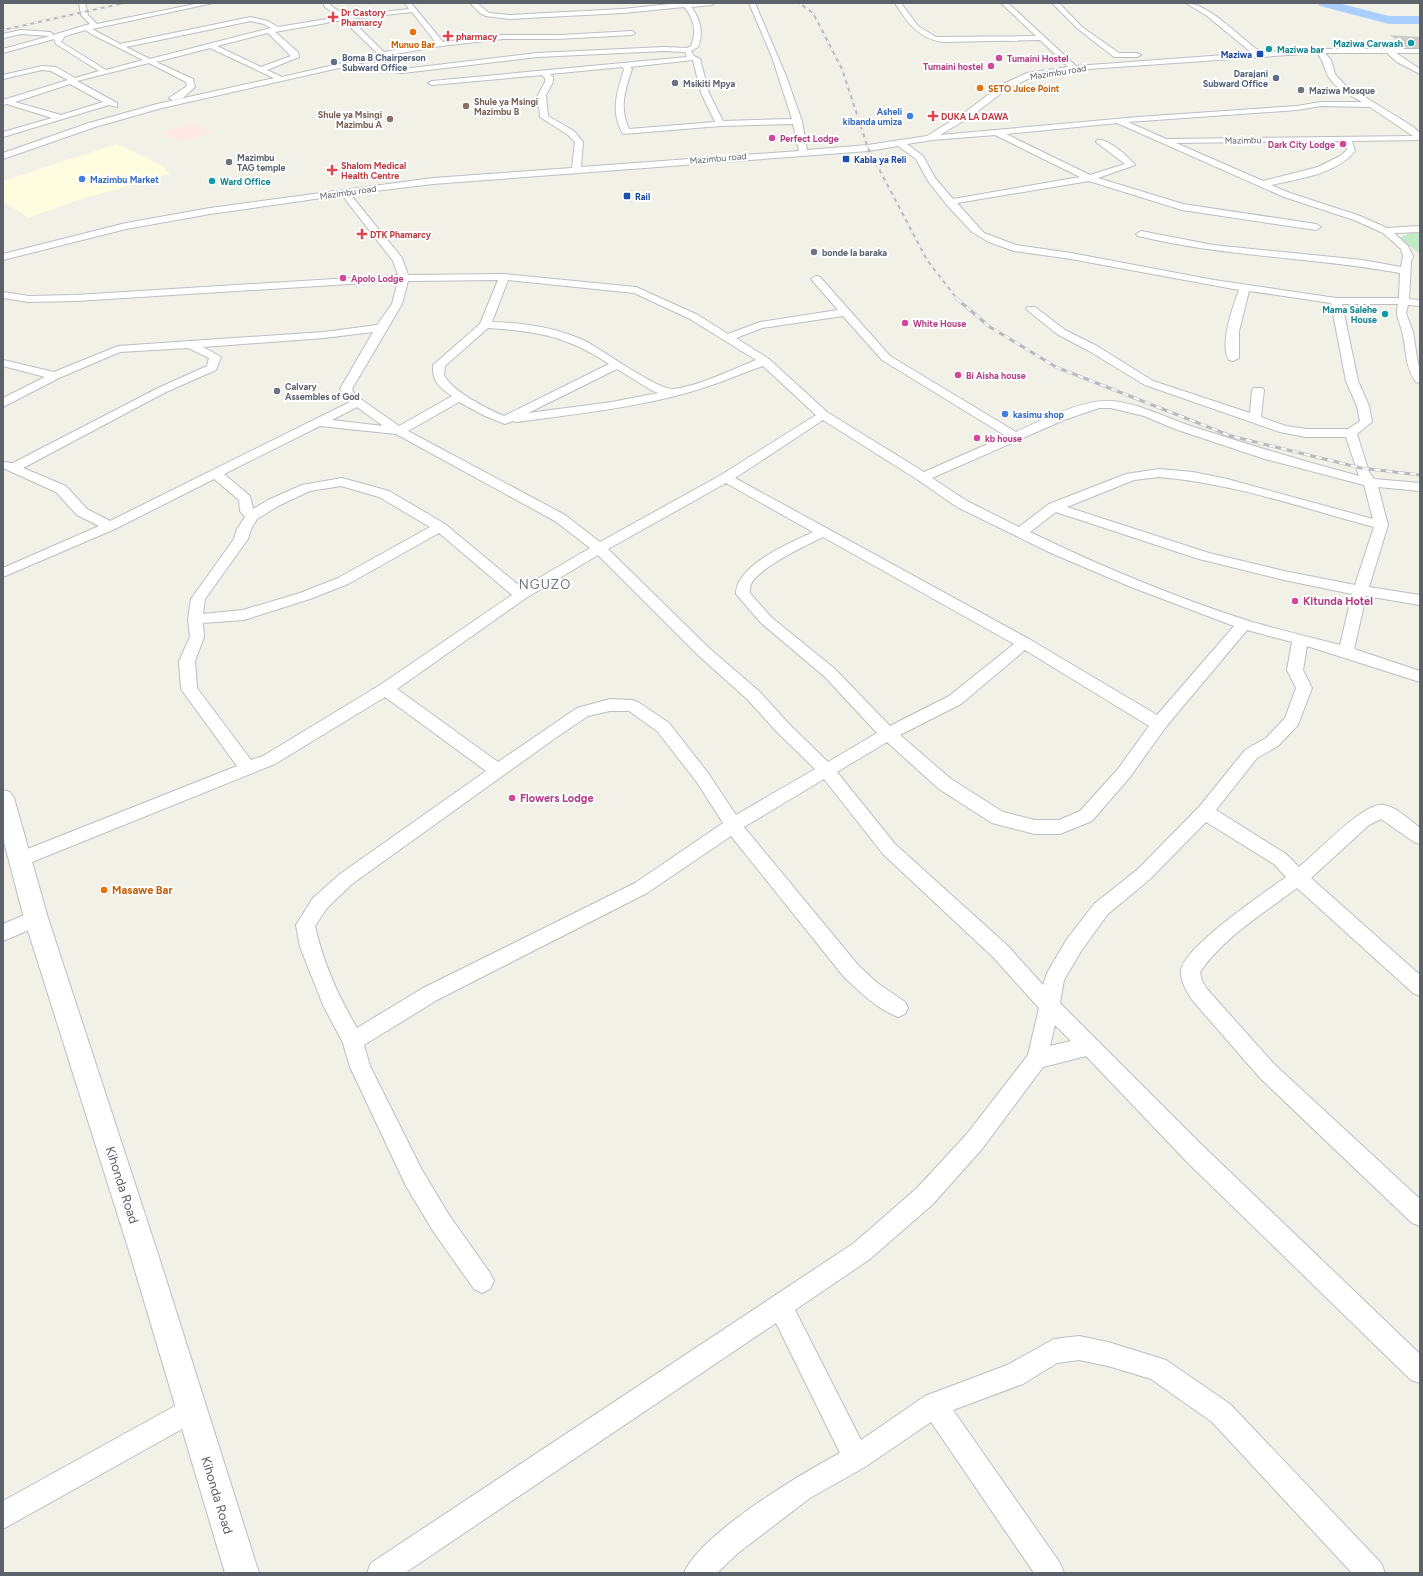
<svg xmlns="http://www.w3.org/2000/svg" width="1423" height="1576" font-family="Figtree,sans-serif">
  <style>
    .commercial { fill: #fffcdf }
    .medical { fill: #fee9e4 }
    .green { fill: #c1ebc7 }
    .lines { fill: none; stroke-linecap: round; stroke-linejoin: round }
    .river { fill: #aaceff; fill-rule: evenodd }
    .building { fill: #cdcbc4 }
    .minor-casing { stroke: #bbbec3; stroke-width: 2 }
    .tertiary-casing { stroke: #bbbec3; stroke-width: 2 }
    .minor { fill: #fff; fill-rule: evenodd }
    .tertiary { fill: #fff; fill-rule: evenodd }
    .rail-far1-casing { stroke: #bababc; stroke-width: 2 }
    .rail-casing { stroke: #bababc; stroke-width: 3 }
    .rail-far1 { stroke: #fff; stroke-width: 1.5; stroke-dasharray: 4; stroke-linecap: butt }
    .rail { stroke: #fff; stroke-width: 2; stroke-dasharray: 6; stroke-linecap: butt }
    .health-dot { fill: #e0444e; stroke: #fff; stroke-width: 1.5 }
    .food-dot { fill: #e8710a; stroke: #fff; stroke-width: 1.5 }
    .culture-dot { fill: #0f9aa8; stroke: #fff; stroke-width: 1.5 }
    .transit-dot { fill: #1a4fb4; stroke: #fff; stroke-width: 1.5 }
    .hotel-dot { fill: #d1479c; stroke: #fff; stroke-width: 1.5 }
    .service-dot { fill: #5c6f8a; stroke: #fff; stroke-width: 1.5 }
    .worship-dot { fill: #6b7280; stroke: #fff; stroke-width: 1.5 }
    .education-dot { fill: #8d6e63; stroke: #fff; stroke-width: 1.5 }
    .shop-dot { fill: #3f7fe0; stroke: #fff; stroke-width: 1.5 }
    .labels { text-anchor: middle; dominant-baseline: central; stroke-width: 4; stroke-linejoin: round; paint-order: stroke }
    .far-health-label { font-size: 9px; font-weight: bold; fill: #be3a42; stroke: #fff; text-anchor: start }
    .far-culture-label { font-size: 9px; font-weight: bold; fill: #0d838f; stroke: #fff; text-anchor: end }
    .far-food-label { font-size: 9px; font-weight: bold; fill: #c56008; stroke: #fff }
    .far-transit-label { font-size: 9px; font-weight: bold; fill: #164399; stroke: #fff; text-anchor: start }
    .far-service-label { font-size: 9px; font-weight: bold; fill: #4e5e75; stroke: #fff; text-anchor: start }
    .far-hotel-label { font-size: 9px; font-weight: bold; fill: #b23c85; stroke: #fff; text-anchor: start }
    .far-street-label { font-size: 9px; fill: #5e6169; stroke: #fff }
    .far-worship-label { font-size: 9px; font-weight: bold; fill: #5b616d; stroke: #fff; text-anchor: start }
    .far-education-label { font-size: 9px; font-weight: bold; fill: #785e54; stroke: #fff; text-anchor: start }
    .far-shop-label { font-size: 9px; font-weight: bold; fill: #366cbe; stroke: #fff; text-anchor: start }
    .hotel-label { font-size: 11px; font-weight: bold; fill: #b23c85; stroke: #fff; text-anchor: start }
    .food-label { font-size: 11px; font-weight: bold; fill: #c56008; stroke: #fff; text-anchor: start }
    .quarter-label { font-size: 13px; letter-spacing: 1px; fill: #6f737b; stroke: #fff }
    .near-street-label { font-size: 13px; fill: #5e6169; stroke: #fff }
  </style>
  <rect width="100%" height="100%" fill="#f2f1e7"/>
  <!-- commercial -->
  <path class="commercial" d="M 117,144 L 163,166 L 170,174 L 74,201 L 29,218 L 3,201 L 3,181 Z"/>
  <!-- medical -->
  <path class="medical" d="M 194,123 L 212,132 L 181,141 L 167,137 L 169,136 L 162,133 Z"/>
  <!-- green -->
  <path class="green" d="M 1420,229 L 1420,254 L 1399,238 Z"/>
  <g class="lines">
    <!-- river -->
    <path class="river" d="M 1318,3 L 1338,3 L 1389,16 L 1420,16 L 1420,24 L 1389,24 L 1320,6 Z"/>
  </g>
  <!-- building -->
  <path class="building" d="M 1390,35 L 1420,37 L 1420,48 L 1407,48 Z"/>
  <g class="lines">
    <defs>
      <path id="minor" d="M 79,3 L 85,3 L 88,15 L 97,24 L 200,3 L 213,3 L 92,29 L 120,44 L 251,17 L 268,21 L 278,27 L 339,17 L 325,7 L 323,3 L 332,3 L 330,5 L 346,16 L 409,9 L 405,3 L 411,3 L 443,42 L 503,35 L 561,35 L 632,31 L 635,33 L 632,35 L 557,39 L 503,39 L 441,46 L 384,56 L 380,58 L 389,67 L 403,69 L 537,53 L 664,47 L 687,48 L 691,46 C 697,32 694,18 684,7 L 623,13 L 509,19 L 486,16 L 480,13 L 470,3 L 477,3 L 489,13 L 509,15 L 623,9 L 680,3 L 715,3 L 712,5 L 691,7 C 700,18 704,33 698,47 L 691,51 L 694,56 L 700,59 L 709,93 L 723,121 L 792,119 L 772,57 L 749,3 L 755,3 L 786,76 L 802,121 L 807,150 L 868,145 L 927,136 L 964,113 L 1001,85 L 1027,73 L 1068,67 L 1040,40 L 942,42 C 918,38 907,22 895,3 L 901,3 L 918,26 L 936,37 L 1036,36 L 1001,3 L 1008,3 L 1076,66 L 1252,53 L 1207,16 L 1186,3 C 1207,3 1238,35 1255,48 L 1262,52 L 1319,49 L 1420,49 L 1420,53 L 1396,53 L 1420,69 L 1420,74 L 1397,62 L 1387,53 L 1325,53 L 1331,60 L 1335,74 L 1344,84 L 1412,126 L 1420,133 L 1420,140 L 1352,141 L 1355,151 C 1337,174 1298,179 1271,185 L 1290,193 L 1360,216 L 1387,228 L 1420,226 L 1420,232 L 1394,233 L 1408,246 L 1413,256 L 1411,262 L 1409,299 L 1420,300 L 1420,306 L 1408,305 L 1406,313 L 1413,332 L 1418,364 L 1420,369 L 1420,383 L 1416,382 C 1404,365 1407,350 1402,331 C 1399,320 1395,316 1398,304 L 1342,304 L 1358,381 L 1369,406 L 1372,422 L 1357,434 L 1369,472 L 1374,479 L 1420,483 L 1420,491 L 1378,487 L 1388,525 L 1369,587 L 1420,595 L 1420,605 L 1366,596 L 1354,649 L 1420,671 L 1420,682 L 1307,646 L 1303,670 L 1312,688 L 1298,725 L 1278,746 L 1257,758 L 1216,810 L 1286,854 L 1299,867 C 1316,854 1364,801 1384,805 C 1396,807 1410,820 1420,828 L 1420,844 L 1414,842 L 1381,819 L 1369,825 L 1311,878 L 1420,975 L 1420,996 L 1413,993 L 1297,888 C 1264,913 1224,937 1200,972 L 1202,981 L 1207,989 L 1274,1064 L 1420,1199 L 1420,1226 L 1412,1223 L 1260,1078 L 1193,1001 C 1187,992 1180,981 1181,970 C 1184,947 1265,892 1286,877 L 1274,864 L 1206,822 L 1150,879 L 1108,914 L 1081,951 L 1064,980 L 1060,1003 L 1203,1146 L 1420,1354 L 1420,1383 L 1411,1380 L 1187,1162 L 1086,1056 L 1043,1067 L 982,1149 L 933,1204 L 870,1259 L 795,1310 L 861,1440 L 925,1396 L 1007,1365 L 1054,1339 L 1079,1336 L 1108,1342 L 1166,1360 L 1230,1404 L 1381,1563 L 1385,1573 L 1352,1573 L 1212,1422 L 1151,1379 L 1108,1366 L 1079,1360 L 1057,1363 L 1023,1384 L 953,1410 L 1060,1563 L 1064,1573 L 1034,1573 L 931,1422 L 865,1467 L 810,1498 L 738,1553 L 717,1573 L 684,1573 C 701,1533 801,1474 840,1453 L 776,1323 L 405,1573 L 367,1573 L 371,1563 L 854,1243 L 917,1188 L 966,1135 L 1028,1055 L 1039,1008 L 994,958 L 883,854 L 824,779 L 744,827 L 858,965 L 876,982 L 905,1002 L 908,1008 L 905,1014 L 898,1017 C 877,1009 860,992 844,977 L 731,836 L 647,893 L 437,1000 L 364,1045 L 370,1066 L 422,1170 L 449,1215 L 490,1273 L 494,1281 L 490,1289 L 482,1293 L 474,1289 L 433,1231 L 406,1186 L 350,1067 L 343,1043 L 323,1005 L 300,947 L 296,925 L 313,898 L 340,874 L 486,771 L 385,697 L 275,764 L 27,864 L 21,866 L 15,864 L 12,859 L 15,854 L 237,766 L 181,689 L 179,661 L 190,637 L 188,619 L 191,599 L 234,539 L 237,529 L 245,517 L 240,511 L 239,500 L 214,479 L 115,529 L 3,577 L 3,568 L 99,526 L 77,515 L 56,492 L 3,468 L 3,462 L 13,463 L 158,388 L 207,366 L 209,358 L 188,348 L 120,352 L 59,378 L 3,407 L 3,398 L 45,377 L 3,366 L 3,360 L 54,372 L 118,346 L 324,332 L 377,325 L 392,304 L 398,281 L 76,301 L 29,302 L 3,298 L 3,292 L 29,296 L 76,295 L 398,275 L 393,261 L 342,195 L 210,214 L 126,229 L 3,260 L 3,254 L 126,223 L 210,208 L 433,178 L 572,168 L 575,142 L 568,135 L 540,117 L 538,95 L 545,82 L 545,78 L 542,75 L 432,85 L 428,83 L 432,81 L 687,57 L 685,52 L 664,51 L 537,57 L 403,73 L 384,71 L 374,60 L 162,108 L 95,127 L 3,159 L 3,153 L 89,123 L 157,104 L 274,78 L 210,48 L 156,62 L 193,79 L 195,87 L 183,98 L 173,100 L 169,98 L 187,86 L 186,82 L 149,63 L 77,81 L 117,103 L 117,107 L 109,105 L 3,137 L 3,132 L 52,118 L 7,104 L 3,105 L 3,100 L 68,80 L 51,71 L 42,70 L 3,79 L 3,75 L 42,66 L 56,67 L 75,78 L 99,71 L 56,44 L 54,39 L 3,53 L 3,49 L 50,36 L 21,34 L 3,38 L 3,34 L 21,30 L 50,32 L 52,33 L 53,35 L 90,24 L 81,15 ZM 412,12 L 436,43 L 384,52 L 350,19 ZM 343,20 L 378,54 L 373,56 L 282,77 L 267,70 L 299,57 L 298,52 L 275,32 ZM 251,21 L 264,24 L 271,28 L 150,59 L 126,47 ZM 86,30 L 91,34 L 143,60 L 106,70 L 61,42 L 65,36 ZM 268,33 L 291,56 L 261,67 L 217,46 ZM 1317,53 C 1325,63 1323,66 1328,76 C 1335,88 1350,95 1362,102 L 1321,102 L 1297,106 L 1138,117 L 940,135 L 970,117 L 1007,89 L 1032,77 L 1074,70 ZM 693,60 L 701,93 L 715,122 L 629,129 C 619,108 625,90 632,69 L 630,67 ZM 622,67 L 624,69 C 617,92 610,112 623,134 L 720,126 L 793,124 L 799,151 L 581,167 L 583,142 L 574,131 L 548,116 L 546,95 L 553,82 L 553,77 L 550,74 ZM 70,84 L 103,102 L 61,115 L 15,102 ZM 1321,106 L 1370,107 L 1413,136 L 1166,139 L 1128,122 L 1297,110 ZM 1117,123 L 1284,197 L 1354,220 L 1383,233 L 1401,249 L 1403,256 L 1401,267 L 1362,260 L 1213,245 L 1141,231 L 1136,234 L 1138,236 C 1224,257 1313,257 1400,273 L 1399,298 L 1336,298 L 1214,280 L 1071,253 L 1016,245 L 984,233 L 957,203 L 1089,181 L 1182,210 L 1316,230 L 1321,227 L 1316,224 L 1183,204 L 1098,178 L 1135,165 C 1129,157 1107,138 1097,140 L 1096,142 L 1125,164 L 1090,175 L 1006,134 ZM 995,135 L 1080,177 L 953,199 L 935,178 L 923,156 L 907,144 L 932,140 ZM 1344,141 L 1347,150 L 1340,156 L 1318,167 L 1263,181 L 1176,143 ZM 898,146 L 916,159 L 928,181 L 946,204 L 972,232 L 989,242 L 1014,251 L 1071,259 L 1239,290 C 1233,306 1219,345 1229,360 L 1233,361 L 1239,358 L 1239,331 L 1249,291 L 1331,303 L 1346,381 L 1357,406 L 1360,421 L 1348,429 L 1306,429 L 1286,426 L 1261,417 L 1264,390 L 1262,388 L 1254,388 L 1252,390 L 1250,413 L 1153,381 L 1097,346 L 1065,330 L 1035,307 L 1027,307 L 1026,309 L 1057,334 L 1089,351 L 1145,385 L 1280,432 L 1306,437 L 1346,437 L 1359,476 C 1303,461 1249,445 1194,427 C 1169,419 1136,402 1110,401 C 1083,399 1041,421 1016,432 L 890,356 L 820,277 L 816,276 L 811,279 L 838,310 L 760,322 L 728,334 L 698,315 L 636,287 L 504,274 L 408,275 L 402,258 L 350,194 L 433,184 L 868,151 ZM 498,280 L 480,324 L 433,365 C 432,382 439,387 452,396 L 399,426 L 355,395 L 352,389 L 402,304 L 408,281 ZM 508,280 L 634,293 L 690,319 L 756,360 C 734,369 696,387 673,389 C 657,390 602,349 583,340 C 554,327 524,323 492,322 ZM 843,316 L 882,360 L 1006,436 L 924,472 L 827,412 L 769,359 L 736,338 L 762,328 ZM 488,328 C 536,331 567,336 609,364 L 504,416 C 487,409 452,391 444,375 L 445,366 ZM 373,332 L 340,389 L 350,402 L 110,521 L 87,509 L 66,486 L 23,468 L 166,392 L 216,370 L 221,357 L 203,347 L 324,338 ZM 763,366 L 816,415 L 721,475 L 600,542 L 565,515 L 408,431 L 459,402 L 485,416 L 505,424 L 513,421 L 517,422 C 581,413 647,407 709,386 C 727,380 745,372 763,366 ZM 617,369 L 651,390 L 658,393 L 612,402 L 528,413 ZM 357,407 L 383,426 L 332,420 ZM 1099,408 L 1111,408 L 1144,416 L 1175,429 L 1265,459 L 1364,485 L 1373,519 L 1227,479 L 1193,472 L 1159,469 L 1126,474 L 1049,504 L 1019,527 L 967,501 L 932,478 L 1064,420 ZM 823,420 L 918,480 L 957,507 L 1053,554 L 1131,587 L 1234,626 L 1157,715 L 1029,639 L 735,478 ZM 320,426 L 396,434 L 555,521 L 590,548 L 522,588 L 445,524 L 389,491 L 342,478 L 302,485 L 268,500 L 253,509 L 250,496 L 224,474 ZM 1159,477 C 1232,483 1303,508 1374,527 L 1355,585 L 1284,571 L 1209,553 L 1067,507 L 1134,480 ZM 726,483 L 813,532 C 790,543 736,565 736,594 L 761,623 L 825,677 L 877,733 L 828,762 L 789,724 L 760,692 L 709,648 L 608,549 ZM 341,486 L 379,497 L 430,527 L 338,578 L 300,593 L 243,610 L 203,614 L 205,599 L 248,539 L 251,529 L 257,519 L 278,506 L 310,491 ZM 1056,512 L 1199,559 L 1284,580 L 1352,594 L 1340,645 C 1310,637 1279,630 1249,621 C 1174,597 1100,566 1030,532 ZM 439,533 L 512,595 L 380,685 L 263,756 L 251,760 L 197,688 L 195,661 L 204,637 L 203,623 L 244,620 L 310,599 L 348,584 ZM 823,537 L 1014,644 L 949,696 L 890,726 L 835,669 L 771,617 L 750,593 C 750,590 750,586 751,584 C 760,567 805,546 823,537 ZM 598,555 L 699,656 L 748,700 L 777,732 L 815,769 L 736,815 L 708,773 L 669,723 L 638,702 L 632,700 L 610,699 L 577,708 L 498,762 L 397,689 L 526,598 ZM 1247,630 L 1292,642 L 1287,670 L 1296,688 L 1285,718 L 1266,738 L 1245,750 L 1199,807 L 1138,869 L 1094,904 L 1067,939 L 1047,973 L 1043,985 L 1008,946 L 895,844 L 837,772 L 887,742 L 939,789 L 992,823 L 1035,834 L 1060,834 L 1092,821 L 1130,777 L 1165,728 ZM 1025,650 L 1149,726 L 1118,769 L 1080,811 L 1059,820 L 1035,820 L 1003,812 L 951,779 L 900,735 L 961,704 ZM 610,711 L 629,711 L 657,731 L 696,781 L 723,823 L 635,883 L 423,988 L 357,1028 C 338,996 323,962 315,926 L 327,908 L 352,884 L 554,739 L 588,716 ZM 1055,1025 L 1071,1041 L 1050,1046 Z
        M 1052,3 L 1059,3 L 1082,27 L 1119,53 L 1137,53 L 1141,55 L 1137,57 L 1114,57 L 1078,29 Z
        M 36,910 L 43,912 L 45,918 L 43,924 L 3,941 L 3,924 Z
        M 191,1397 L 200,1401 L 204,1410 L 200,1419 L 3,1529 L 3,1501 Z"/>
      <path id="tertiary" d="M 3,790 L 10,792 L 14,798 L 48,918 L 158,1254 L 259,1573 L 225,1573 L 130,1254 L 24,918 L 3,838 Z"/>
    </defs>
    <!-- minor casing -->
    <use href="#minor" class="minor-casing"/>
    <!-- tertiary casing -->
    <use href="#tertiary" class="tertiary-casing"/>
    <!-- minor -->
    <use href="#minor" class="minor"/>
    <!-- tertiary -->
    <use href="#tertiary" class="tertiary"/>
    <defs>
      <path id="rail-far1" d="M 799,3 L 813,13 L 842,69 L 868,148 L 927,260 L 958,300
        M 3,30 L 124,3"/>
      <path id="rail" d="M 957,299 L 990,327 L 1056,367 L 1231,436 L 1361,468 L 1420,475"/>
    </defs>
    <!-- rail-far1 casing -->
    <use href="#rail-far1" class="rail-far1-casing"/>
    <!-- rail casing -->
    <use href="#rail" class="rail-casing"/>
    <!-- rail-far1 -->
    <use href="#rail-far1" class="rail-far1"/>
    <!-- rail -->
    <use href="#rail" class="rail"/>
  </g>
  <!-- markers -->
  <g class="health-dot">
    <path d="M331 11h4v4h4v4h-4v4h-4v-4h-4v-4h4z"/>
    <path d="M446 30h4v4h4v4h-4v4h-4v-4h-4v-4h4z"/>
    <path d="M931 110h4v4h4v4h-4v4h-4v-4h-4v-4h4z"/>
    <path d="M330 164h4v4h4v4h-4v4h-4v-4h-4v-4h4z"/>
    <path d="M360 228h4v4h4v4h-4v4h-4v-4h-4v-4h4z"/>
  </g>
  <g class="food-dot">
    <circle cx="413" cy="32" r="4"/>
    <circle cx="980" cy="88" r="4"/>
    <circle cx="104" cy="890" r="4"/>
  </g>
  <g class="culture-dot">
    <circle cx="1411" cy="43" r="4"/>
    <circle cx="1269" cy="49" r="4"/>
    <circle cx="212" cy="181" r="4"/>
    <circle cx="1385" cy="314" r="4"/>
  </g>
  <g class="transit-dot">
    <rect x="1256" y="50" width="8" height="8" rx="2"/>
    <rect x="842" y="155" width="8" height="8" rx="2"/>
    <rect x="623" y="192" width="8" height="8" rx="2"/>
  </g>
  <g class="hotel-dot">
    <circle cx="999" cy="58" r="4"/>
    <circle cx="991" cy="66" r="4"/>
    <circle cx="772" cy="138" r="4"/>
    <circle cx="1343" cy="144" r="4"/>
    <circle cx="343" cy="278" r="4"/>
    <circle cx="905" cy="323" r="4"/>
    <circle cx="958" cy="375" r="4"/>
    <circle cx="977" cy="438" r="4"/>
    <circle cx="1295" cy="601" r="4"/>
    <circle cx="512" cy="798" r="4"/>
  </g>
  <g class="service-dot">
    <circle cx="334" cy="62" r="4"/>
    <circle cx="1276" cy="78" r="4"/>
  </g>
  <g class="worship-dot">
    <circle cx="675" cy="83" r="4"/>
    <circle cx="1301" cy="90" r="4"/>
    <circle cx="229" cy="162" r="4"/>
    <circle cx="814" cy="252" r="4"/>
    <circle cx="277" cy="391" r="4"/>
  </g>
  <g class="education-dot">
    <circle cx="466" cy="106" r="4"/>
    <circle cx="390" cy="119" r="4"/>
  </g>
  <g class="shop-dot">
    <circle cx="910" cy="116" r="4"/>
    <circle cx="82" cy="179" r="4"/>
    <circle cx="1005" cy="414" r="4"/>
  </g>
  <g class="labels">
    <!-- far-health labels -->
    <g class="far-health-label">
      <text x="341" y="12">Dr Castory<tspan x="341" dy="10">Phamarcy</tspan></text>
      <text x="456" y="36">pharmacy</text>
      <text x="941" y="116">DUKA LA DAWA</text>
      <text x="341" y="165">Shalom Medical<tspan x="341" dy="10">Health Centre</tspan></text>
      <text x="370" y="234">DTK Phamarcy</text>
    </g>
    <!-- far-culture labels -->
    <g class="far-culture-label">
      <text x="1403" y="43">Maziwa Carwash</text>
      <text x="1277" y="49" text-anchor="start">Maziwa bar</text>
      <text x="220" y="181" text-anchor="start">Ward Office</text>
      <text x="1377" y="309">Mama Salehe<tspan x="1377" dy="10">House</tspan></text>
    </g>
    <!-- far-food labels -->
    <g class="far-food-label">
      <text x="413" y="44">Munuo Bar</text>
      <text x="988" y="88" text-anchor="start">SETO Juice Point</text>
    </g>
    <!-- far-transit labels -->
    <g class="far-transit-label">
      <text x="1252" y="54" text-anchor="end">Maziwa</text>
      <text x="854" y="159">Kabla ya Reli</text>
      <text x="635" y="196">Rail</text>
    </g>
    <!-- far-service labels -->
    <g class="far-service-label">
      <text x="342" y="57">Boma B Chairperson<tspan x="342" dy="10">Subward Office</tspan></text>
      <text x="1268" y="73" text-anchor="end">Darajani<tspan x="1268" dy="10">Subward Office</tspan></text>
    </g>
    <!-- far-hotel labels -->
    <g class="far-hotel-label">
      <text x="1007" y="58">Tumaini Hostel</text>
      <text x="983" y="66" text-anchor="end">Tumaini hostel</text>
      <text x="780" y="138">Perfect Lodge</text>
      <text x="1335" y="144" text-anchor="end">Dark City Lodge</text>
      <text x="351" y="278">Apolo Lodge</text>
      <text x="913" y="323">White House</text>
      <text x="966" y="375">Bi Aisha house</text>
      <text x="985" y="438">kb house</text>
    </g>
    <!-- far-street labels -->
    <g class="far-street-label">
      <text transform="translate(1058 72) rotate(-9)">Mazimbu road</text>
      <text transform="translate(1243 140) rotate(-1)">Mazimbu</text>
      <text transform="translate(718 158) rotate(-5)">Mazimbu road</text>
      <text transform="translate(348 192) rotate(-8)">Mazimbu road</text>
    </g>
    <!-- far-worship labels -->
    <g class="far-worship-label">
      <text x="683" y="83">Msikiti Mpya</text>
      <text x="1309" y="90">Maziwa Mosque</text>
      <text x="237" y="157">Mazimbu<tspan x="237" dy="10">TAG temple</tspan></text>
      <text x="822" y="252">bonde la baraka</text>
      <text x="285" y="386">Calvary<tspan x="285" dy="10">Assembles of God</tspan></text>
    </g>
    <!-- far-education labels -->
    <g class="far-education-label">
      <text x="474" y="101">Shule ya Msingi<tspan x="474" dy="10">Mazimbu B</tspan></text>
      <text x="382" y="114" text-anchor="end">Shule ya Msingi<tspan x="382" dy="10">Mazimbu A</tspan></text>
    </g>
    <!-- far-shop labels -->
    <g class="far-shop-label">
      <text x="902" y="111" text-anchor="end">Asheli<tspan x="902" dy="10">kibanda umiza</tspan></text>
      <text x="90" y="179">Mazimbu Market</text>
      <text x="1013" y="414">kasimu shop</text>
    </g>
    <!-- hotel labels -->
    <g class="hotel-label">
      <text x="1303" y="601">Kitunda Hotel</text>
      <text x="520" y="798">Flowers Lodge</text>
    </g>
    <!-- food labels -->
    <g class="food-label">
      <text x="112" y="890">Masawe Bar</text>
    </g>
    <!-- quarter labels -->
    <g class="quarter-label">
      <text x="545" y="584">NGUZO</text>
    </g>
    <!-- near-street labels -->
    <g class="near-street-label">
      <text transform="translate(122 1185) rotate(72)">Kihonda Road</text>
      <text transform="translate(217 1495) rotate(73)">Kihonda Road</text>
    </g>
  </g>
  <!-- border -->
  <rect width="1423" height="1576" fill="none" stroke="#5e6169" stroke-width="8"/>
</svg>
